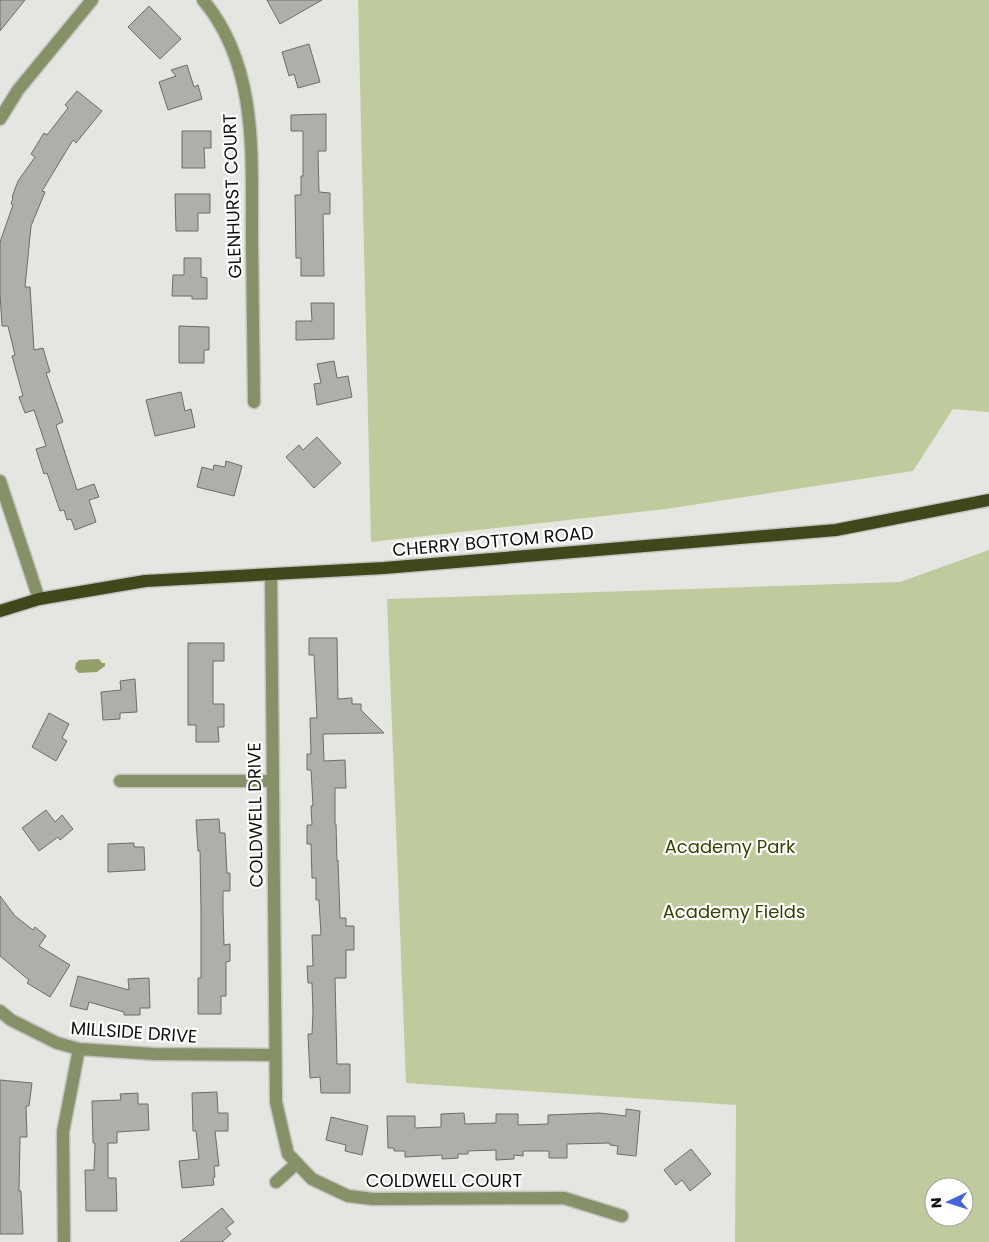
<svg xmlns="http://www.w3.org/2000/svg" width="989" height="1242" font-family="Poppins,sans-serif">
  <style>
    .green { fill: #c0cb9d; fill-rule: evenodd }
    .water { fill: #93a06a }
    .building { fill: #aeafab; stroke: #6c6d69 }
    .lines { fill: none; stroke-linecap: round; stroke-linejoin: round }
    .minor-casing { stroke: #c3c4c0; stroke-width: 15 }
    .major-casing { stroke: #c3c4c0; stroke-width: 15 }
    .minor { stroke: #879167; stroke-width: 12 }
    .major { stroke: #3f481a; stroke-width: 12 }
    .labels { text-anchor: middle; dominant-baseline: central; stroke-width: 4.5; stroke-linejoin: round; paint-order: stroke }
    .street-label { font-size: 18px; fill: #0f100e; stroke: #fff }
    .park-label { font-size: 18px; fill: #374200; stroke: #fff }
  </style>
  <rect width="100%" height="100%" fill="#e5e6e2"/>
  <!-- green -->
  <path class="green" d="M 358,0 L 989,0 L 989,412 L 953,409 L 913,471 L 666,509 L 371,542 Z
    M 989,550 L 989,1242 L 735,1242 L 736,1105 L 406,1083 L 387,599 L 900,582 ZM 934,1187 L 964,1187 L 964,1217 L 934,1217 Z"/>
  <!-- water -->
  <path class="water" d="M 99,659 L 102,663 L 105,663 L 105,666 L 97,672 L 79,673 L 75,669 L 76,663 L 79,660 Z"/>
  <!-- building -->
  <path class="building" d="M 0,0 L 25,0 L 0,31 Z
    M 267,0 L 322,0 L 280,24 Z
    M 149,6 L 181,39 L 160,59 L 128,27 Z
    M 309,44 L 320,82 L 298,88 L 294,74 L 289,76 L 282,52 Z
    M 187,65 L 194,87 L 198,85 L 202,99 L 168,110 L 159,82 L 176,76 L 171,70 Z
    M 77,91 L 102,111 L 76,143 L 73,140 L 42,191 L 45,192 L 31,226 L 25,287 L 30,287 L 34,350 L 43,348 L 50,372 L 46,373 L 63,422 L 56,425 L 77,490 L 94,484 L 99,497 L 89,500 L 96,522 L 75,530 L 71,519 L 67,520 L 64,510 L 60,511 L 47,473 L 44,474 L 36,449 L 46,446 L 34,410 L 25,413 L 19,397 L 23,396 L 12,356 L 15,355 L 8,326 L 2,326 L 0,293 L 0,242 L 13,205 L 11,204 L 13,198 L 12,197 L 18,181 L 35,157 L 31,154 L 44,133 L 47,135 L 68,108 L 65,105 Z
    M 326,114 L 326,151 L 318,151 L 319,192 L 330,193 L 330,214 L 323,214 L 324,276 L 301,276 L 301,258 L 296,258 L 295,195 L 301,195 L 301,176 L 303,176 L 303,131 L 291,131 L 291,115 Z
    M 182,131 L 211,131 L 211,148 L 204,148 L 205,168 L 182,168 Z
    M 175,194 L 210,194 L 210,213 L 198,213 L 198,231 L 176,231 Z
    M 184,258 L 201,258 L 201,277 L 207,278 L 207,299 L 192,299 L 192,296 L 172,296 L 173,275 L 184,275 Z
    M 311,303 L 334,303 L 334,339 L 296,340 L 296,321 L 312,321 Z
    M 179,326 L 209,327 L 209,350 L 204,350 L 204,363 L 179,363 Z
    M 334,361 L 337,378 L 348,376 L 352,397 L 317,405 L 314,384 L 321,383 L 317,364 Z
    M 181,392 L 185,411 L 191,409 L 195,427 L 155,436 L 146,400 Z
    M 317,437 L 341,463 L 314,488 L 286,457 L 299,445 L 303,450 Z
    M 226,461 L 242,466 L 234,496 L 197,487 L 202,467 L 213,470 L 214,465 L 225,467 Z
    M 309,638 L 337,638 L 338,699 L 352,698 L 352,704 L 361,704 L 361,710 L 384,733 L 323,734 L 324,761 L 345,760 L 346,788 L 335,788 L 335,824 L 336,824 L 337,861 L 338,860 L 340,918 L 346,918 L 346,926 L 354,926 L 354,950 L 346,950 L 346,978 L 335,978 L 337,1064 L 350,1064 L 350,1093 L 321,1093 L 320,1077 L 310,1078 L 308,1034 L 312,1034 L 313,1012 L 312,983 L 308,983 L 307,966 L 313,966 L 312,935 L 321,935 L 319,900 L 316,900 L 316,878 L 312,878 L 311,844 L 307,844 L 307,825 L 312,825 L 311,806 L 313,806 L 311,770 L 307,770 L 307,754 L 311,754 L 310,718 L 317,718 L 314,655 L 309,655 Z
    M 188,643 L 224,643 L 224,661 L 213,661 L 213,704 L 224,704 L 224,727 L 218,727 L 219,742 L 196,742 L 196,725 L 188,725 Z
    M 135,679 L 137,712 L 120,713 L 120,719 L 103,720 L 101,692 L 121,690 L 120,681 Z
    M 49,713 L 69,724 L 62,738 L 67,741 L 56,761 L 32,747 Z
    M 46,810 L 55,822 L 62,815 L 73,829 L 60,840 L 58,837 L 39,851 L 22,828 Z
    M 219,819 L 220,833 L 225,833 L 227,873 L 230,873 L 230,891 L 223,891 L 223,910 L 224,945 L 230,944 L 230,961 L 226,962 L 226,996 L 221,996 L 221,1014 L 198,1014 L 198,978 L 201,978 L 201,911 L 200,851 L 198,851 L 196,820 Z
    M 134,843 L 134,847 L 144,847 L 145,870 L 108,872 L 108,844 Z
    M 0,896 L 15,916 L 33,930 L 35,927 L 46,936 L 39,946 L 70,965 L 50,997 L 27,983 L 29,980 L 0,956 Z
    M 78,976 L 129,990 L 128,979 L 149,978 L 150,1008 L 140,1008 L 140,1015 L 124,1015 L 124,1012 L 89,1002 L 87,1010 L 70,1006 Z
    M 0,1080 L 32,1083 L 29,1106 L 26,1106 L 27,1137 L 20,1137 L 19,1191 L 21,1191 L 23,1234 L 0,1234 Z
    M 217,1092 L 218,1113 L 228,1113 L 228,1131 L 215,1131 L 219,1166 L 214,1166 L 215,1177 L 213,1178 L 214,1185 L 182,1188 L 179,1161 L 199,1159 L 196,1131 L 193,1131 L 192,1093 Z
    M 138,1093 L 138,1104 L 148,1104 L 149,1130 L 117,1132 L 117,1143 L 108,1143 L 108,1178 L 116,1178 L 117,1211 L 86,1211 L 85,1170 L 94,1170 L 95,1143 L 93,1143 L 92,1101 L 121,1100 L 120,1094 Z
    M 626,1109 L 640,1111 L 636,1156 L 617,1154 L 618,1146 L 610,1145 L 610,1143 L 567,1144 L 567,1158 L 549,1158 L 549,1151 L 523,1151 L 523,1156 L 514,1155 L 514,1159 L 496,1160 L 496,1150 L 468,1151 L 468,1154 L 458,1154 L 458,1158 L 442,1159 L 442,1155 L 405,1157 L 405,1151 L 394,1151 L 394,1148 L 388,1148 L 387,1116 L 415,1116 L 415,1128 L 441,1127 L 441,1114 L 464,1113 L 465,1124 L 496,1123 L 496,1114 L 518,1114 L 518,1125 L 548,1124 L 548,1115 L 599,1113 L 626,1116 Z
    M 331,1117 L 368,1126 L 362,1155 L 345,1151 L 346,1145 L 326,1140 Z
    M 691,1149 L 711,1174 L 690,1191 L 682,1180 L 676,1185 L 664,1170 Z
    M 222,1208 L 234,1222 L 226,1228 L 231,1234 L 222,1242 L 180,1242 Z"/>
  <g class="lines">
    <defs>
      <path id="minor" d="M 203,0 C 260,68 251,160 252,243 C 253,296 253,349 254,402
        M 0,119 L 18,90 L 92,0
        M 0,481 L 39,599
        M 271,575 L 276,1102 L 288,1154 L 312,1179 L 348,1196 L 373,1199 L 564,1198 L 622,1216
        M 120,781 L 272,781
        M 0,1011 L 11,1020 L 57,1043 L 79,1049 L 154,1054 L 275,1055
        M 276,1182 L 297,1163
        M 64,1242 L 63,1132 L 79,1049"/>
      <path id="major" d="M 0,611 L 39,599 L 145,581 L 384,568 L 836,530 L 989,500"/>
    </defs>
    <!-- minor casing -->
    <use href="#minor" class="minor-casing"/>
    <!-- major casing -->
    <use href="#major" class="major-casing"/>
    <!-- minor -->
    <use href="#minor" class="minor"/>
    <!-- major -->
    <use href="#major" class="major"/>
  </g>
  <g class="labels">
    <!-- street labels -->
    <g class="street-label">
      <text transform="translate(232 196) rotate(-92)">GLENHURST COURT</text>
      <text transform="translate(493 541) rotate(-5)">CHERRY BOTTOM ROAD</text>
      <text transform="translate(255 815) rotate(-91)">COLDWELL DRIVE</text>
      <text transform="translate(134 1032) rotate(4)">MILLSIDE DRIVE</text>
      <text x="444" y="1180">COLDWELL COURT</text>
    </g>
    <!-- park labels -->
    <g class="park-label">
      <text x="730" y="846">Academy Park</text>
      <text x="734" y="911">Academy Fields</text>
    </g>
  </g>
  <!-- north arrow -->
  <g transform="translate(949 1202) rotate(266)"><circle r="24" fill="#ffffff" stroke="#9f9f9f"/>
  <path d="M0-4L9 19L0 12L-9 19Z" fill="#4663d7"/>
  <text y="-8" font-size="14" font-weight="bold" text-anchor="middle" fill="#0f100e">N</text>
  </g>
</svg>
